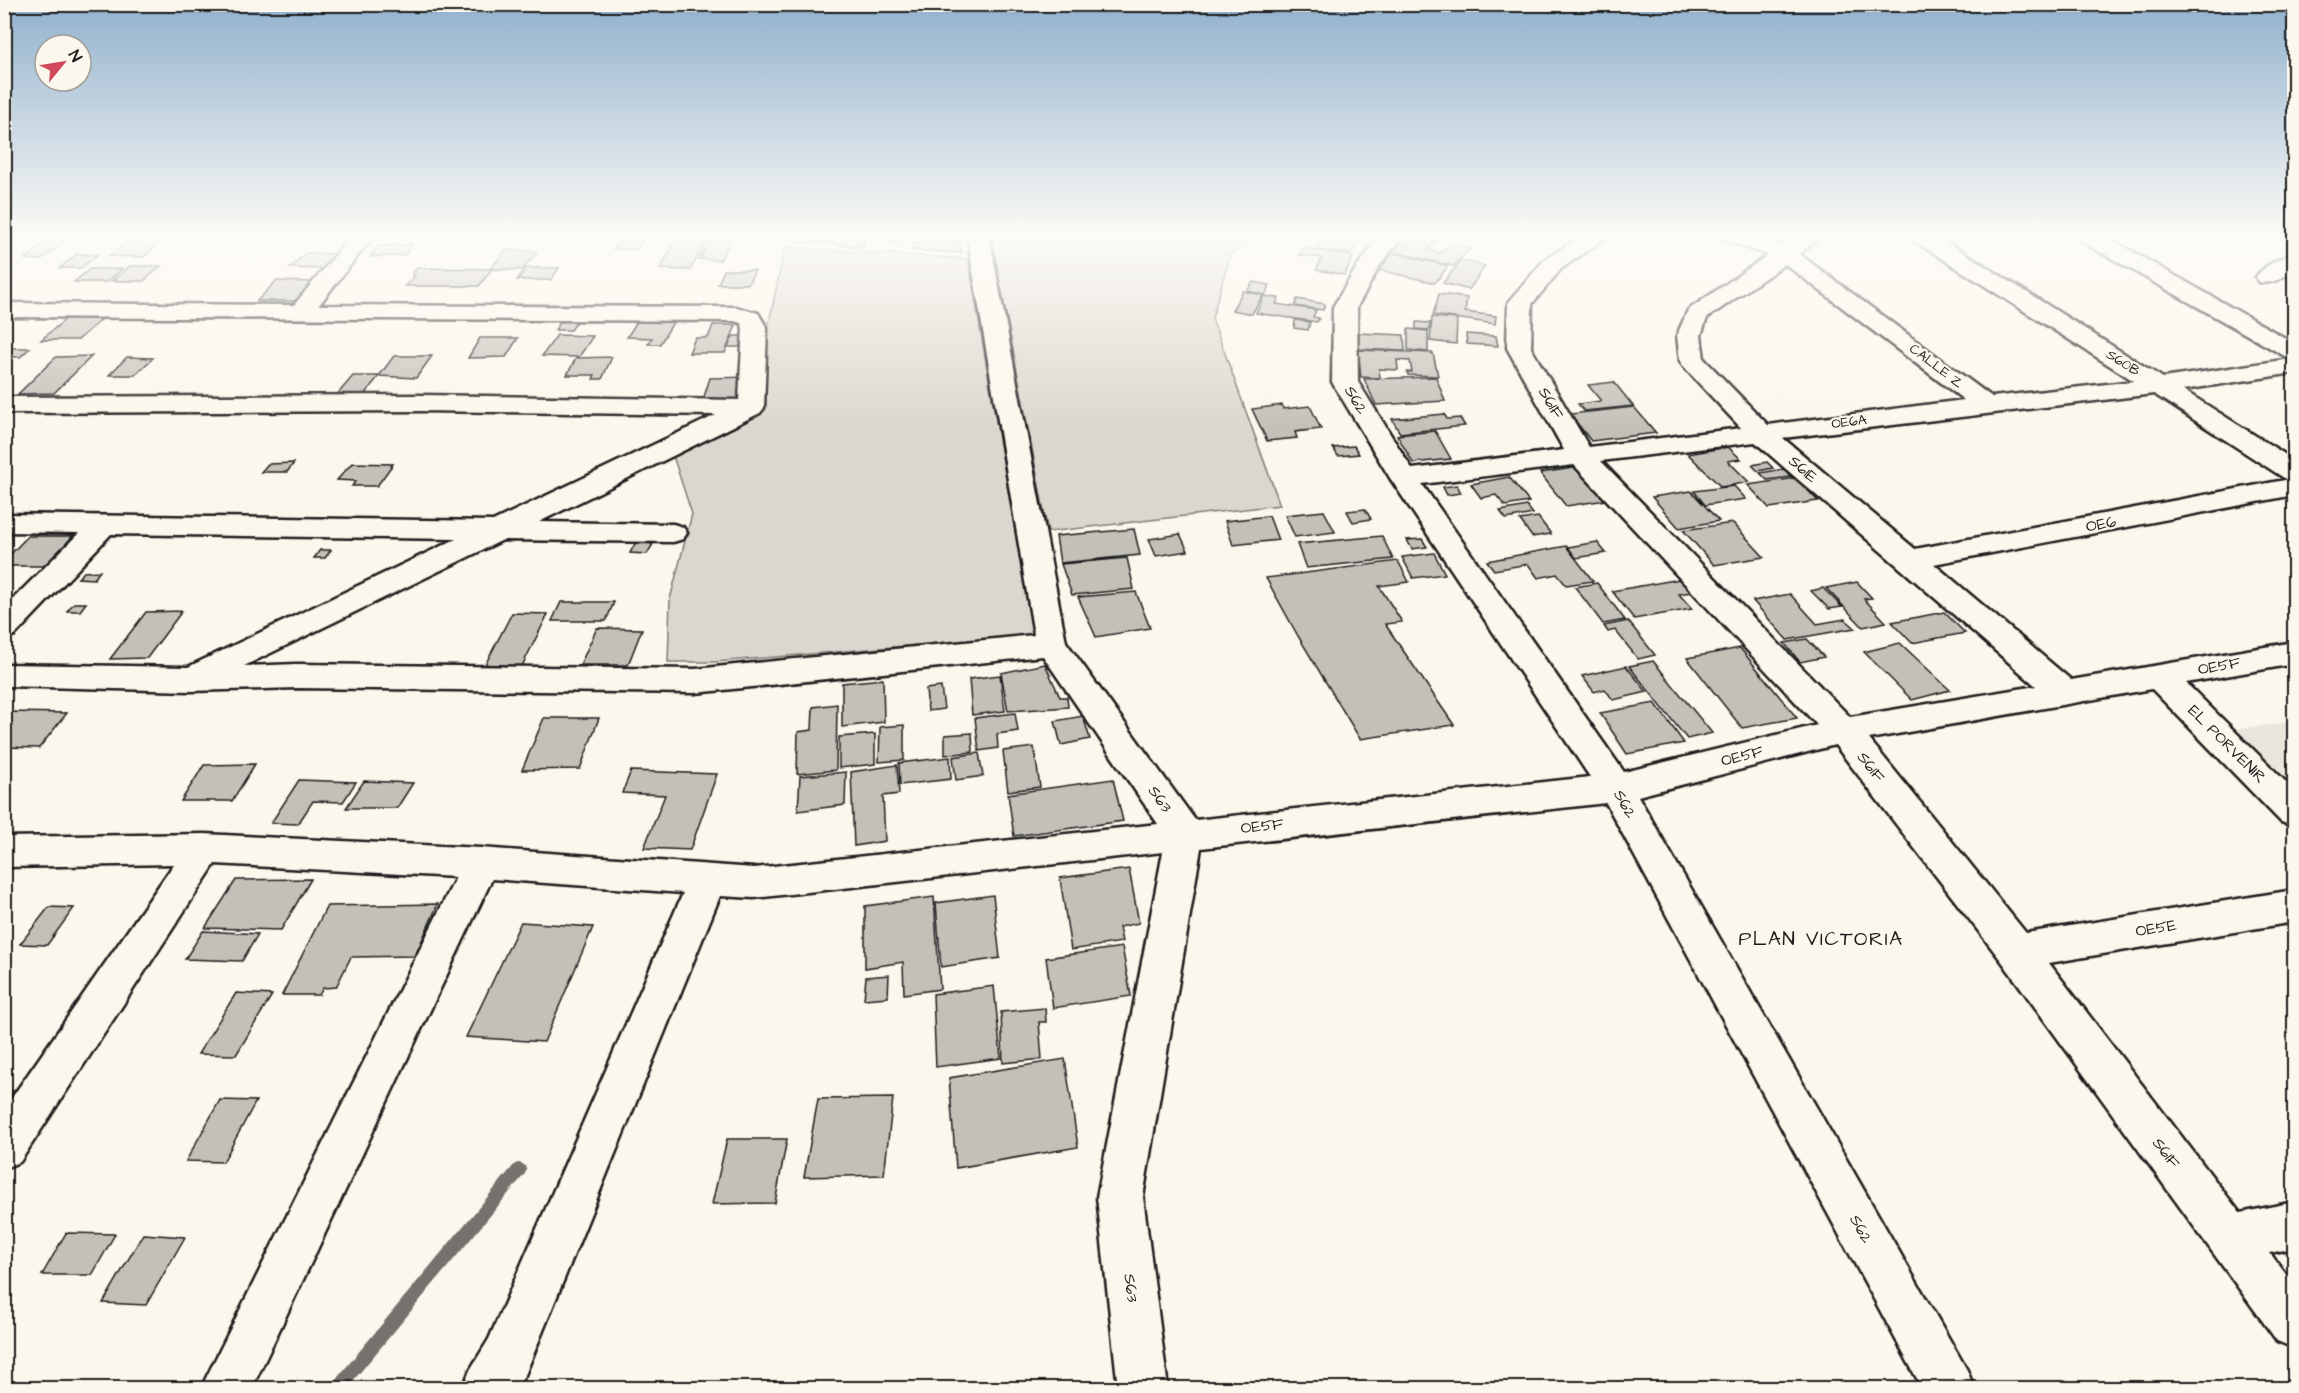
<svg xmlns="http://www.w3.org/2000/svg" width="2299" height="1393" font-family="'Architects Daughter',sans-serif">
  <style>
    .built { fill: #eae6dc }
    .green { fill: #dad7ce; stroke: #7b7a75; stroke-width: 1.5 }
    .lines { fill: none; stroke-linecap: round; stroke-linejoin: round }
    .stream { stroke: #74726e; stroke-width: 14 }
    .building { fill: #c3c0b8; stroke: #1c1c1c; stroke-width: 1.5 }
    .street-casing { stroke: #1c1c1c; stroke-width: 5 }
    .street { fill: #fbf7ec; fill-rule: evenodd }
    .labels { text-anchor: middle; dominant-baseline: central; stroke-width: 4.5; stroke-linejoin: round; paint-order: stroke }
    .far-street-label { font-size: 14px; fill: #1c1c1c; stroke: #fbf7ec }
    .street-label { font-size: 16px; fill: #1c1c1c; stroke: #fbf7ec }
    .quarter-label { font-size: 20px; letter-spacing: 1.5px; fill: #1c1c1c; stroke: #fbf7ec }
  </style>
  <rect width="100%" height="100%" fill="#fbf7ec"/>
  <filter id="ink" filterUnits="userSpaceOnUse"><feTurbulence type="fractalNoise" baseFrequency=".0167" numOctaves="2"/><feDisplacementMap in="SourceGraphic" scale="12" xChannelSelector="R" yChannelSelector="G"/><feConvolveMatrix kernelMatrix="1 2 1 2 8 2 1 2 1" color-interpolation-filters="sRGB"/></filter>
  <g filter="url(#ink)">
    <!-- built -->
    <path class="built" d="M 2294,722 L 2294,791 L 2233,729 Z"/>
    <!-- green -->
    <path class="green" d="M 991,235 L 1257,235 L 1230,256 L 1212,318 L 1280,505 L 1048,532 Z
      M 785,247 L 968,259 L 1033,635 L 716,662 L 668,662 L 670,599 L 692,514 L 670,447 L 751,408 Z"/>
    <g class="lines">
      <!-- stream -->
      <path class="stream" d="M 338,1388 L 519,1170"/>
    </g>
    <!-- building -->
    <path class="building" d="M 135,235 L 168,235 L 143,257 L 109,256 Z
      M 796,235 L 830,235 L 829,243 L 793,241 Z
      M 832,235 L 863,235 L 864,247 L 833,244 Z
      M 892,235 L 908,235 L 908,242 L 893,243 Z
      M 1421,235 L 1436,240 L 1428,250 L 1441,253 L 1451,243 L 1470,249 L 1453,266 L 1393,252 L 1400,244 L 1406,245 L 1412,237 L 1408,235 Z
      M 678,237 L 708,238 L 690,270 L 660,269 Z
      M 1326,237 L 1360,241 L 1350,254 L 1315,250 Z
      M 50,240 L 67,240 L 41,260 L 25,259 Z
      M 619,240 L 643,240 L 637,249 L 613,249 Z
      M 710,240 L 731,240 L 720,260 L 699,259 Z
      M 958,240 L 962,253 L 913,250 L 912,244 Z
      M 408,243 L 413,243 L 405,255 L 371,257 L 378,246 L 406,245 Z
      M 1302,248 L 1353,256 L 1345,275 L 1316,270 L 1322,258 L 1299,255 Z
      M 506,250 L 537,252 L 522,270 L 490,269 Z
      M 306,253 L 340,254 L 324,269 L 290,268 Z
      M 1393,253 L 1448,266 L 1435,283 L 1379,270 Z
      M 77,254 L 97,255 L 81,268 L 60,268 Z
      M 1461,260 L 1485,266 L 1469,290 L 1443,283 Z
      M 130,266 L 161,266 L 144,281 L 112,281 Z
      M 417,268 L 492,269 L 479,286 L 405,286 L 415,275 L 412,274 Z
      M 526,268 L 559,268 L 551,280 L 517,280 Z
      M 90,269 L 122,269 L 107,282 L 74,282 Z
      M 724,270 L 755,270 L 748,284 L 718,284 Z
      M 276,281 L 313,282 L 295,301 L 257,301 Z
      M 1253,282 L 1270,285 L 1265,295 L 1247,291 Z
      M 1243,291 L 1263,295 L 1252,314 L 1232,310 Z
      M 1439,294 L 1467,298 L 1465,312 L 1496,316 L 1495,324 L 1433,315 Z
      M 1264,296 L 1279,298 L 1276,304 L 1316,310 L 1313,317 L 1319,318 L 1317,322 L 1256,313 Z
      M 1297,299 L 1325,304 L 1323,310 L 1295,306 Z
      M 1432,317 L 1457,319 L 1456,344 L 1430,341 Z
      M 67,318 L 103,318 L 78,340 L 41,340 Z
      M 563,318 L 579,319 L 571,330 L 555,330 Z
      M 638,320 L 674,321 L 660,344 L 648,344 L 652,338 L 627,337 Z
      M 1295,320 L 1310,322 L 1308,330 L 1294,328 Z
      M 1416,322 L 1430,323 L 1429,330 L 1416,329 Z
      M 713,325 L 736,325 L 725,353 L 689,353 L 695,338 L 708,338 Z
      M 1408,329 L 1428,331 L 1428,352 L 1408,350 Z
      M 1357,333 L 1404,335 L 1405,351 L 1358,349 Z
      M 1466,334 L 1496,336 L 1498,346 L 1467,344 Z
      M 557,335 L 593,336 L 579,357 L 542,356 Z
      M 733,336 L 744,336 L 739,347 L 728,347 Z
      M 480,338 L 518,338 L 506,357 L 468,358 Z
      M 4,348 L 30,348 L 20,357 L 4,357 Z
      M 1358,350 L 1433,353 L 1438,376 L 1408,375 L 1407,372 L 1412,372 L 1410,361 L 1397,360 L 1398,370 L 1379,369 L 1380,378 L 1361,377 Z
      M 92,356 L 54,393 L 18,394 L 56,357 Z
      M 394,356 L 432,356 L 416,378 L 379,376 Z
      M 127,357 L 153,358 L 135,375 L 109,375 Z
      M 612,357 L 602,379 L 593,379 L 595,375 L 567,375 L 576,358 Z
      M 353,376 L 379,376 L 363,396 L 336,396 Z
      M 749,377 L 743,399 L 703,400 L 710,378 Z
      M 1436,377 L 1445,401 L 1376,405 L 1364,379 Z
      M 1614,382 L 1633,406 L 1584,411 L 1578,404 L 1601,401 L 1588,385 Z
      M 1282,405 L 1283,409 L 1310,406 L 1321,429 L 1295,432 L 1297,438 L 1267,441 L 1252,409 Z
      M 1634,407 L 1656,433 L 1591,441 L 1570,414 Z
      M 1444,414 L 1447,419 L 1460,418 L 1465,426 L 1400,433 L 1392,419 Z
      M 1435,431 L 1451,459 L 1413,463 L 1397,435 Z
      M 1354,446 L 1359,454 L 1338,456 L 1333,448 Z
      M 1728,447 L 1741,459 L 1728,461 L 1749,482 L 1721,487 L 1688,454 Z
      M 1767,462 L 1773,468 L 1758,471 L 1752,465 Z
      M 294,463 L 287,472 L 261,472 L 268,464 Z
      M 352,463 L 393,464 L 377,486 L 352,486 L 356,481 L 337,480 Z
      M 1580,467 L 1606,500 L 1566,506 L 1540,473 Z
      M 1784,469 L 1791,477 L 1767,480 L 1760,473 Z
      M 1509,477 L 1529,502 L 1505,506 L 1496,495 L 1481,498 L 1471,484 Z
      M 1796,478 L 1818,501 L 1769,508 L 1748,485 Z
      M 1457,485 L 1461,493 L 1447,495 L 1443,487 Z
      M 1734,486 L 1746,499 L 1705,505 L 1694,491 Z
      M 1691,491 L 1719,521 L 1679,528 L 1652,497 Z
      M 1527,506 L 1533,514 L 1506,519 L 1500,511 Z
      M 1365,509 L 1371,519 L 1353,522 L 1347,511 Z
      M 1324,511 L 1335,532 L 1295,537 L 1285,515 Z
      M 1269,516 L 1278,540 L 1233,545 L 1225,521 Z
      M 1538,517 L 1551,534 L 1532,537 L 1520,520 Z
      M 1733,523 L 1764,557 L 1714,565 L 1683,530 Z
      M 1134,529 L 1140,555 L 1060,563 L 1056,536 Z
      M 1180,534 L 1188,551 L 1156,556 L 1149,539 Z
      M 28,536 L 73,536 L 46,566 L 4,566 L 4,561 Z
      M 1382,536 L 1393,559 L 1306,568 L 1297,544 Z
      M 1422,539 L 1427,547 L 1412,549 L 1407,540 Z
      M 636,542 L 653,544 L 647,554 L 630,553 Z
      M 1597,542 L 1606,553 L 1576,558 L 1568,547 Z
      M 1566,546 L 1593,581 L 1566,585 L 1557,574 L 1538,578 L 1528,564 L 1494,570 L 1487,561 Z
      M 320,550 L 331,550 L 325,558 L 314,558 Z
      M 1434,553 L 1445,574 L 1413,578 L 1402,557 Z
      M 1127,558 L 1134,589 L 1072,595 L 1061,564 Z
      M 1398,561 L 1409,582 L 1379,586 L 1402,622 L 1385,624 L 1454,725 L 1360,739 L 1298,636 L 1266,578 Z
      M 100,571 L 94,579 L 78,578 L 84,572 Z
      M 1680,579 L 1691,592 L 1679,594 L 1692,609 L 1634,619 L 1612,591 Z
      M 1857,582 L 1872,598 L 1864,599 L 1886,622 L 1863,627 L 1826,588 Z
      M 1597,583 L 1625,620 L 1603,624 L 1575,587 Z
      M 1823,588 L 1842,607 L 1829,609 L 1811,591 Z
      M 1136,592 L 1150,628 L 1096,637 L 1078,597 Z
      M 1790,594 L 1817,624 L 1845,619 L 1855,628 L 1787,640 L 1753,601 Z
      M 561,602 L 614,602 L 606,621 L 552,621 Z
      M 74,603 L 86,603 L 80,611 L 67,611 Z
      M 182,611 L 147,658 L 110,659 L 146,612 Z
      M 1944,612 L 1965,633 L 1912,643 L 1892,622 Z
      M 512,613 L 548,614 L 522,666 L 485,665 Z
      M 1628,621 L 1655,655 L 1638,659 L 1615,630 L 1608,632 L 1604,626 Z
      M 597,628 L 642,629 L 628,665 L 580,665 Z
      M 1807,639 L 1824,657 L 1800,662 L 1784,643 Z
      M 1900,643 L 1950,690 L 1912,700 L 1864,652 Z
      M 1740,648 L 1797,718 L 1742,728 L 1687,658 Z
      M 1653,661 L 1712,733 L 1687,739 L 1629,666 Z
      M 1045,664 L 1060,697 L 1067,697 L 1068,707 L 1008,711 L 1001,673 Z
      M 1626,666 L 1647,692 L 1613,700 L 1605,689 L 1594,692 L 1582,676 Z
      M 1000,675 L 1005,711 L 972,715 L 969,679 Z
      M 883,679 L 884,722 L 842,727 L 842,683 Z
      M 941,687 L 944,709 L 928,711 L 926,689 Z
      M 1655,703 L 1684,743 L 1627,754 L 1600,713 Z
      M 837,704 L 836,770 L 797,774 L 798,732 L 812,730 L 813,707 Z
      M 7,712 L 67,713 L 39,748 L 4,747 L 4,716 Z
      M 1015,713 L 1018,731 L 997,734 L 998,748 L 979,751 L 975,718 Z
      M 1083,716 L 1090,739 L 1061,745 L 1055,721 Z
      M 544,718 L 599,718 L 580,769 L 522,770 Z
      M 904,725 L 904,760 L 879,762 L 880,727 Z
      M 972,733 L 973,752 L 945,755 L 945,735 Z
      M 875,734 L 875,764 L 839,768 L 839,737 Z
      M 1034,747 L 1040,787 L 1008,791 L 1003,751 Z
      M 979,753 L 983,776 L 956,780 L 953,757 Z
      M 950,757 L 951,779 L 900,785 L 899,763 Z
      M 255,764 L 232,801 L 181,801 L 204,765 Z
      M 897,765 L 899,794 L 883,796 L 885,841 L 854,846 L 851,772 Z
      M 631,771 L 717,774 L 690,850 L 644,848 L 665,795 L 622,793 Z
      M 846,772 L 845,805 L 798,811 L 800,776 Z
      M 1113,779 L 1123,821 L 1014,836 L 1008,794 Z
      M 299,780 L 356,782 L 343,802 L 313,801 L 298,824 L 271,823 Z
      M 364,781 L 413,783 L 397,808 L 346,808 Z
      M 1129,869 L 1139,923 L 1119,927 L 1122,942 L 1071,950 L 1060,878 Z
      M 311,879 L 281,930 L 205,928 L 236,880 Z
      M 993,895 L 1000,958 L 941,967 L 936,903 Z
      M 934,897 L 940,989 L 904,994 L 903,962 L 865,968 L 865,906 Z
      M 438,904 L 415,956 L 351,957 L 336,987 L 323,988 L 319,995 L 282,995 L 327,906 Z
      M 49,907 L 74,908 L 47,945 L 20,944 Z
      M 521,922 L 593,927 L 544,1042 L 466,1037 Z
      M 203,931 L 258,934 L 242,961 L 185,959 Z
      M 1122,947 L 1131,996 L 1053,1008 L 1046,958 Z
      M 889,975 L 888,997 L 864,999 L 866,977 Z
      M 994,986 L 1001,1058 L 936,1067 L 933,994 Z
      M 236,993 L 272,995 L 236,1055 L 198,1054 Z
      M 1045,1008 L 1046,1022 L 1039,1022 L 1042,1059 L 1003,1063 L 1001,1012 Z
      M 1065,1059 L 1078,1147 L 956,1168 L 949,1078 Z
      M 4,1091 L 21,1091 L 4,1118 Z
      M 893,1098 L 884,1175 L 804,1177 L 818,1099 Z
      M 220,1100 L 256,1101 L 223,1162 L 186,1161 Z
      M 727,1139 L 787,1139 L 775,1203 L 712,1204 Z
      M 66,1233 L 115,1234 L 92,1275 L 42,1275 Z
      M 143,1234 L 185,1237 L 146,1305 L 103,1303 Z"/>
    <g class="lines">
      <defs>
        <path id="street" d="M 352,235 L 374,235 L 319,305 L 735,307 L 758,313 L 767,328 L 764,408 L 760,413 L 539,522 L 673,524 L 683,527 L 687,533 L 683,539 L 673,542 L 503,540 L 244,666 L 297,664 L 695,669 L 1034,635 L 967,235 L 989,235 L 1066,642 L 1195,820 L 1590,777 L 1390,478 L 1332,382 L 1333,307 L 1358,265 L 1381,235 L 1403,235 L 1379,267 L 1357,307 L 1358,382 L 1412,469 L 1564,450 L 1507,348 L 1508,303 L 1545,259 L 1583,235 L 1609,235 L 1561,269 L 1532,304 L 1531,348 L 1589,447 L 1741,428 L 1683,366 L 1680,361 L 1677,335 L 1688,310 L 1768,255 L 1724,240 L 1722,235 L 1754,235 L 1782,245 L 1797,235 L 1822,235 L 1799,254 L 1992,397 L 2134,381 L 1913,240 L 1911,235 L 1936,235 L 2163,378 L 2290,359 L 2079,240 L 2077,235 L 2103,235 L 2294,343 L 2294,373 L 2183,390 L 2294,460 L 2294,495 L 1934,564 L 2071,680 L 2294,642 L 2294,664 L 2186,683 L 2294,790 L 2294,826 L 2281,822 L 2152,689 L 1869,739 L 2026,933 L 2294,890 L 2294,922 L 2049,963 L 2240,1213 L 2294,1202 L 2294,1248 L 2270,1253 L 2294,1285 L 2294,1348 L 2277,1341 L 2003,963 L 1835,745 L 1638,796 L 1967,1370 L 1974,1388 L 1922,1388 L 1606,803 L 1201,848 L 1143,1197 L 1168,1388 L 1118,1388 L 1097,1197 L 1163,852 L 754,898 L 720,896 L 525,1375 L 516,1388 L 463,1388 L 470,1370 L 489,1339 L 683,893 L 492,879 L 252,1388 L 201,1388 L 456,877 L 215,864 L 20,1162 L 4,1168 L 4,1109 L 174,864 L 4,867 L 4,837 L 205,834 L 481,848 L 754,868 L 1158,824 L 1043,656 L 695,693 L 297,688 L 190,691 L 4,686 L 4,664 L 188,667 L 456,539 L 111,534 L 15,635 L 4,638 L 4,608 L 79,533 L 4,532 L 4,514 L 493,521 L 716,415 L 421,411 L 4,413 L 4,397 L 421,395 L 739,400 L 743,328 L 741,323 L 734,321 L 4,317 L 4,303 L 294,305 ZM 1785,264 L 1964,400 L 1768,425 L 1704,359 L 1701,335 L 1707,318 ZM 2154,394 L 2284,478 L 2290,479 L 1915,549 L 1783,438 ZM 1755,442 L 2036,686 L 1850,717 L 1601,461 ZM 1574,465 L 1817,725 L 1624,772 L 1422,484 Z
          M 2294,254 L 2294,270 C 2283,277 2273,285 2259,282 L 2256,277 C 2263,266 2282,257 2294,254 Z"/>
      </defs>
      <!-- street casing -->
      <use href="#street" class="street-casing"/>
      <!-- street -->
      <use href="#street" class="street"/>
    </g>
  </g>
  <!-- sky -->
  <linearGradient id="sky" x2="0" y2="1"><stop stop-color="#91b1cd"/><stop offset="0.55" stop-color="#fdfbf6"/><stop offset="1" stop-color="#fdfbf6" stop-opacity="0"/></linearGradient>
  <rect width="2299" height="430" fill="url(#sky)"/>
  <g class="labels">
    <!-- far-street labels -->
    <g class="far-street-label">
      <text transform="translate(2123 363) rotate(32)">S60B</text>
      <text transform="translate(1936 366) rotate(37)">CALLE Z</text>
      <text transform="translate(1849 422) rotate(-7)">OE6A</text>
    </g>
    <!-- street labels -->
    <g class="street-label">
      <text transform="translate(1356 400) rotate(60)">S62</text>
      <text transform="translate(1551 403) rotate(60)">S61F</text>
      <text transform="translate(1803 469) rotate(41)">S61E</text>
      <text transform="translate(2101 524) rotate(-11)">OE6</text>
      <text transform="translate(2219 666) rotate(-10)">OE5F</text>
      <text transform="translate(2227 744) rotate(45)">EL PORVENIR</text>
      <text transform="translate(1742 756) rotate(-14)">OE5F</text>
      <text transform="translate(1871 767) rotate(52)">S61F</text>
      <text transform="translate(1160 799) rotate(55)">S63</text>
      <text transform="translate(1625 804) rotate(61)">S62</text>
      <text transform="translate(1262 826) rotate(-6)">OE5F</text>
      <text transform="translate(2156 928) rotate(-9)">OE5E</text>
      <text transform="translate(2166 1153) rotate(53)">S61F</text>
      <text transform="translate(1861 1229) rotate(61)">S62</text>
      <text transform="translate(1131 1288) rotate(83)">S63</text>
    </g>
    <!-- quarter labels -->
    <g class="quarter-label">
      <text x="1821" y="939">PLAN VICTORIA</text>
    </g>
  </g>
  <!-- margin -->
  <rect width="2299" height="1393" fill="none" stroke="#fbf7ec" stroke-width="24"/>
  <rect x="12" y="12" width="2275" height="1369" fill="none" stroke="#1c1c1c" stroke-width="2" filter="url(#ink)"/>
  <!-- north arrow -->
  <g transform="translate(63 63) rotate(60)"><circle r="28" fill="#fbf7ec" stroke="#a29f99" stroke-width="1.5"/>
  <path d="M0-4.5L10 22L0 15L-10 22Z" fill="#d1495b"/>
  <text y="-9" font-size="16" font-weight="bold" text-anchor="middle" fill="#1c1c1c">N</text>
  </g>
</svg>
